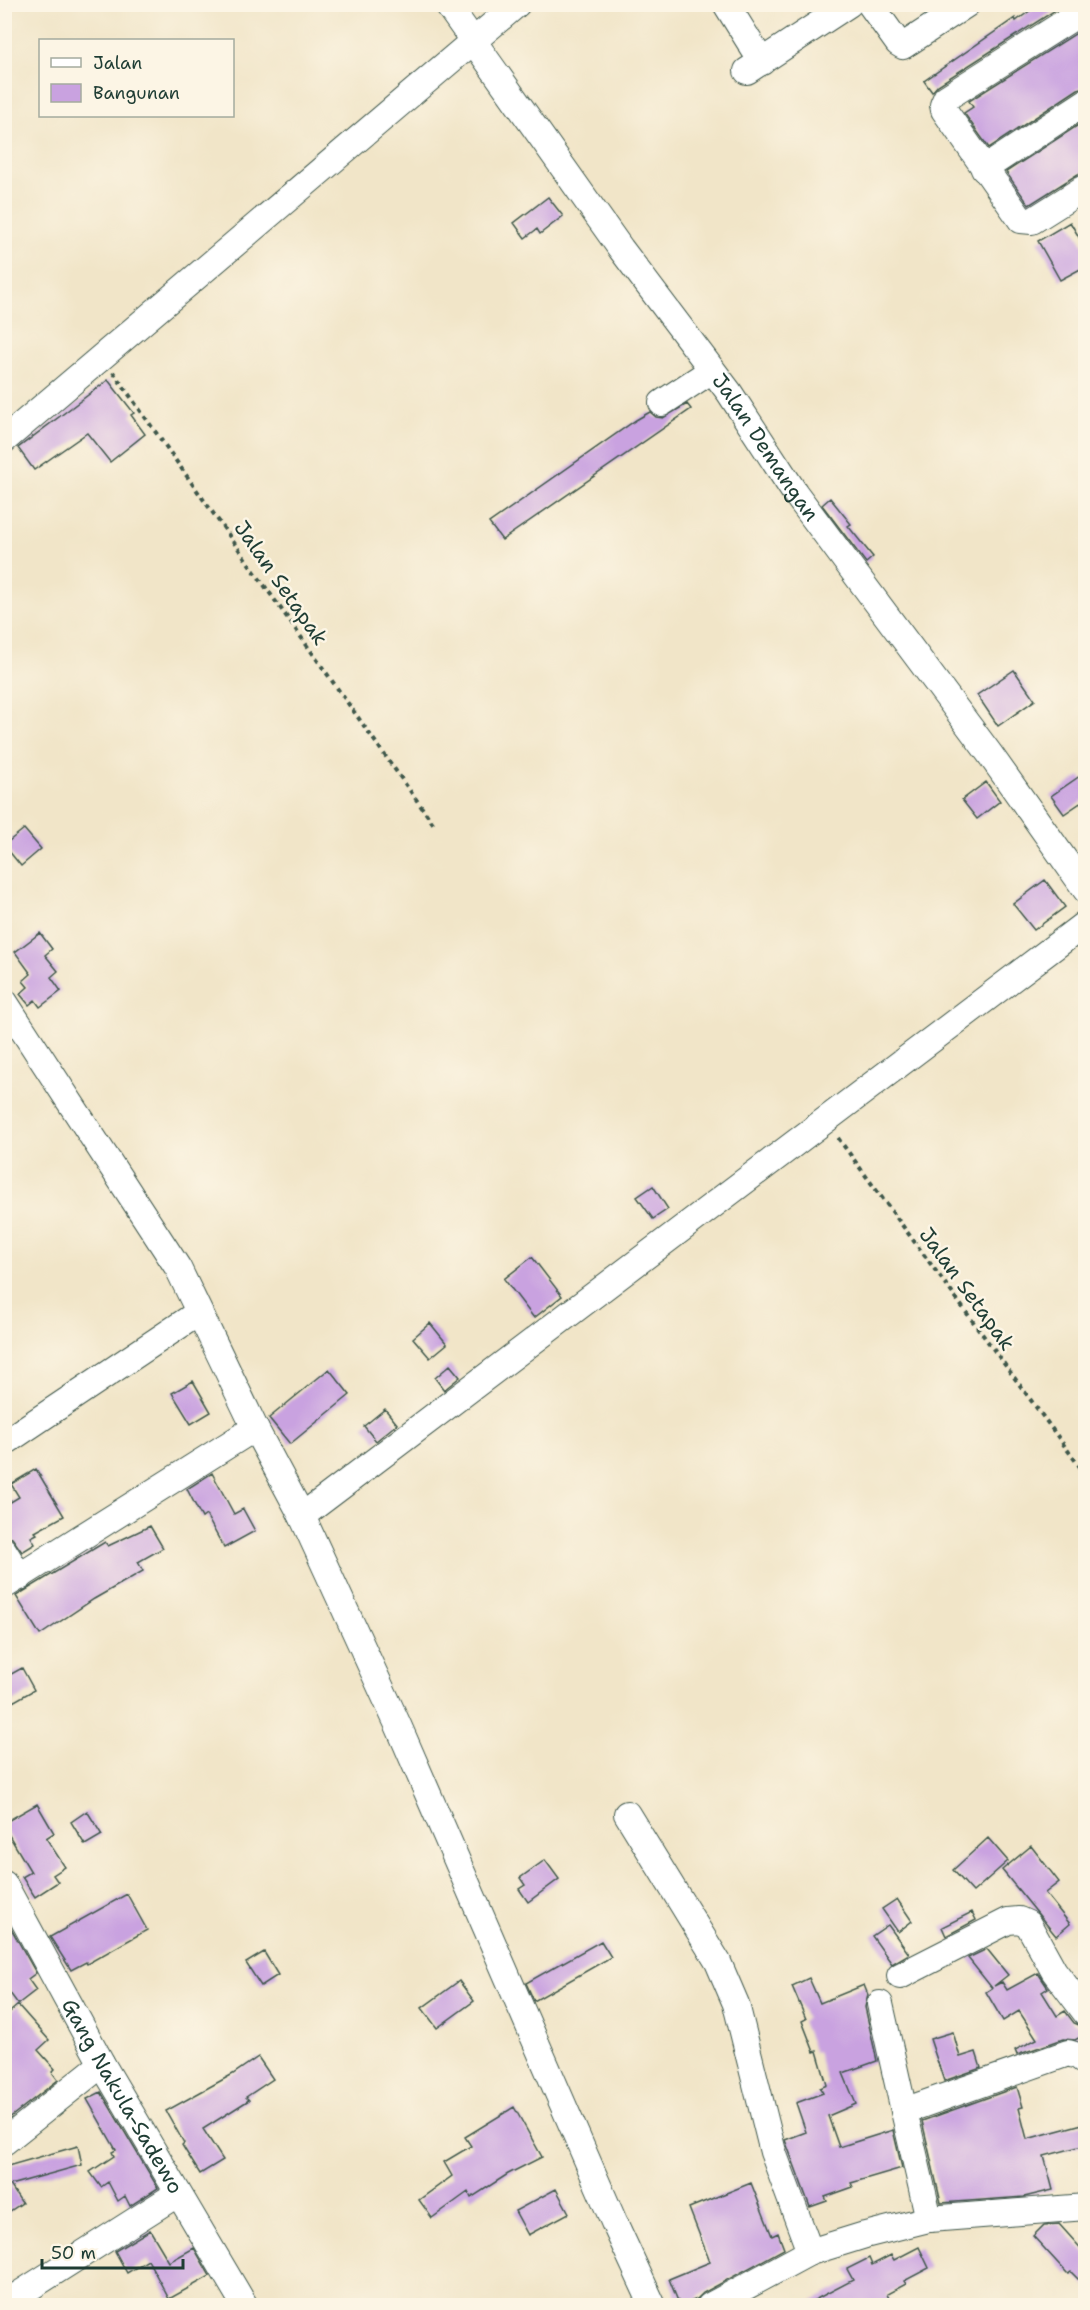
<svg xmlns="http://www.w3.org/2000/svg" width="1090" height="2310" font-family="'Shantell Sans',sans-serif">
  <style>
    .building { fill: #c9a2e0 }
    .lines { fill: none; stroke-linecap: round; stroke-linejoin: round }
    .minor-casing { stroke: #3e564a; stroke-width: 28 }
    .path { stroke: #3e564a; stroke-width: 4; stroke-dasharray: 4.5 4.5; stroke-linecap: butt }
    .minor { stroke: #fff; stroke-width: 26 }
    .labels { text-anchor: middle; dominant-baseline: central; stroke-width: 5; stroke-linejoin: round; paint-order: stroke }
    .street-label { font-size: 21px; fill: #1f3d34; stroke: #fcf5e5 }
  </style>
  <rect width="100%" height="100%" fill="#fcf5e5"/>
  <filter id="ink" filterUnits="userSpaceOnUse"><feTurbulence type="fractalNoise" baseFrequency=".0167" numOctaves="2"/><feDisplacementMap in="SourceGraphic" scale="12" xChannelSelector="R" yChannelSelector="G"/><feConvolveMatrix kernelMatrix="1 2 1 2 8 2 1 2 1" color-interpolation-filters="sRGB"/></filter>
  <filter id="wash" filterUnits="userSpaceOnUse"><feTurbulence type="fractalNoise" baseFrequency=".008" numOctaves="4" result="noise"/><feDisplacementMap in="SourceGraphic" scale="24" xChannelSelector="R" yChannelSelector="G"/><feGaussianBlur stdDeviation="1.35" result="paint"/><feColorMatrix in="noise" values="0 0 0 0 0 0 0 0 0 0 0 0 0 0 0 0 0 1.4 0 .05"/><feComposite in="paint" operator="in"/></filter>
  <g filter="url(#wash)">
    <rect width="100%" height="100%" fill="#f1e5c8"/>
    <g id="blocks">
      <!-- building -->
      <path class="building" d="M 1039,4 L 1065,4 L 938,85 L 932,92 L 924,81 L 1015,18 L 1016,21 Z
        M 1086,27 L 1086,87 L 1078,89 L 989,148 L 964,113 L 973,107 L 969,101 Z
        M 1086,120 L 1086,172 L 1078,174 L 1029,205 L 1006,172 Z
        M 548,197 L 563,216 L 540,234 L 537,229 L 525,238 L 514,223 Z
        M 1070,222 L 1086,249 L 1086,266 L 1060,280 L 1038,241 Z
        M 108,380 L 134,413 L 131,415 L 145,434 L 110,462 L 87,433 L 34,470 L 18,448 Z
        M 687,404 L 691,409 L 502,540 L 489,523 L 636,420 L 650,412 L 656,417 L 663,418 Z
        M 830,498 L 851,524 L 848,526 L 873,557 L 866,563 L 822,505 Z
        M 1014,670 L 1035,700 L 998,726 L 977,695 Z
        M 1080,776 L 1086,784 L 1086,799 L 1064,814 L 1051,796 Z
        M 986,782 L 1000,801 L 977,819 L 962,800 Z
        M 24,829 L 41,849 L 21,866 L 4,845 Z
        M 1045,880 L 1065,907 L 1034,930 L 1013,904 Z
        M 40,933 L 52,949 L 45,955 L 58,971 L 51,977 L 61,991 L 40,1007 L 35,1000 L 29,1005 L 20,994 L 28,987 L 23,981 L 31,974 L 15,952 Z
        M 653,1186 L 668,1209 L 653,1219 L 637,1197 Z
        M 532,1257 L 562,1296 L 534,1318 L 504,1279 Z
        M 430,1323 L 447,1344 L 430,1358 L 413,1338 Z
        M 450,1365 L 460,1377 L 444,1390 L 435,1378 Z
        M 329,1369 L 350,1395 L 290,1444 L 269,1418 Z
        M 193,1381 L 211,1412 L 191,1424 L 172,1393 Z
        M 385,1409 L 397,1424 L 376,1441 L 364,1426 Z
        M 36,1469 L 64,1516 L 35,1532 L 37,1534 L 31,1537 L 35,1544 L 22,1552 L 12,1538 L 4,1536 L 4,1506 L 19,1497 L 11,1484 Z
        M 212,1473 L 234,1514 L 243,1509 L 255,1531 L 224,1548 L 206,1515 L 202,1518 L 187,1489 Z
        M 150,1526 L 163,1548 L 138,1562 L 143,1571 L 94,1599 L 40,1635 L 16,1596 L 105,1542 L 108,1546 Z
        M 22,1668 L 34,1690 L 4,1707 L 4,1678 Z
        M 37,1804 L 54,1833 L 46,1838 L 65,1867 L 53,1875 L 58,1882 L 35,1897 L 22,1877 L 31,1872 L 4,1827 L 4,1823 Z
        M 87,1811 L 102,1835 L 85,1845 L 71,1822 Z
        M 988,1838 L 1008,1861 L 973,1892 L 953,1870 Z
        M 1031,1846 L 1059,1882 L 1045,1893 L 1070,1924 L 1056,1936 L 1002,1870 Z
        M 545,1860 L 559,1879 L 528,1902 L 519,1889 L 525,1885 L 520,1878 Z
        M 127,1894 L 147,1930 L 87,1964 L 86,1962 L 71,1970 L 50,1937 Z
        M 897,1899 L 912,1921 L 898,1932 L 882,1909 Z
        M 972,1912 L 976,1920 L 946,1936 L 942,1927 Z
        M 4,1916 L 36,1973 L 28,1979 L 36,1990 L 18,2004 L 4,1985 Z
        M 888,1925 L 909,1954 L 892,1964 L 872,1936 Z
        M 601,1941 L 611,1957 L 534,2001 L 526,1983 Z
        M 987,1949 L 1008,1975 L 994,1986 L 1002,1982 L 1007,1990 L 1038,1973 L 1048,1988 L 1042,1992 L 1057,2016 L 1065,2011 L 1074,2023 L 1086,2028 L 1086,2034 L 1075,2040 L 1063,2039 L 1017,2055 L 1015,2050 L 1037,2039 L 1019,2011 L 1003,2021 L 986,1992 L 992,1988 L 968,1958 Z
        M 264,1952 L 278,1975 L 261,1986 L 246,1963 Z
        M 809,1978 L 820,2003 L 864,1985 L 868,1995 L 865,2007 L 877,2061 L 843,2073 L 856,2104 L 828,2116 L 839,2147 L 893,2130 L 902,2168 L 851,2183 L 853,2187 L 825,2197 L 827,2201 L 810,2207 L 785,2140 L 806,2132 L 796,2103 L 823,2093 L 820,2088 L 827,2085 L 817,2051 L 814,2052 L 802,2021 L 806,2019 L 792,1986 Z
        M 459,1981 L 474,2001 L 437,2028 L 422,2008 Z
        M 18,2005 L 49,2040 L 38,2050 L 55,2069 L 52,2072 L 58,2080 L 4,2122 L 4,2017 Z
        M 953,2032 L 960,2057 L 976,2052 L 981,2068 L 944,2081 L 930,2039 Z
        M 258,2057 L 273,2079 L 246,2097 L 249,2100 L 203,2129 L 223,2160 L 200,2174 L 182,2145 L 184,2143 L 166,2111 L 233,2074 Z
        M 1017,2087 L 1023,2107 L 1019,2108 L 1027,2139 L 1086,2123 L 1086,2145 L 1044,2156 L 1053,2190 L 1024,2197 L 941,2203 L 922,2121 Z
        M 101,2092 L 158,2188 L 130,2206 L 125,2196 L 118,2201 L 108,2182 L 101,2187 L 90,2172 L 114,2156 L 112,2152 L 116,2150 L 87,2099 Z
        M 514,2107 L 542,2157 L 508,2174 L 471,2198 L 468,2192 L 432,2218 L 419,2200 L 452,2176 L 444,2162 L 471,2146 L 465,2137 Z
        M 78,2146 L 82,2165 L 10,2185 L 22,2203 L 4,2215 L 4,2167 Z
        M 751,2183 L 772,2236 L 778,2233 L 784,2249 L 703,2293 L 697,2299 L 680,2306 L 669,2279 L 710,2262 L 689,2208 Z
        M 556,2189 L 569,2213 L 528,2235 L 515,2211 Z
        M 1059,2224 L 1086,2254 L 1086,2287 L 1071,2272 L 1068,2274 L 1033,2236 L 1044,2225 Z
        M 150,2230 L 169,2262 L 194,2248 L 210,2276 L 169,2299 L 148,2260 L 127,2273 L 115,2251 Z
        M 919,2247 L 929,2268 L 904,2281 L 906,2284 L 887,2294 L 892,2306 L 803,2306 L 853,2280 L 847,2269 L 869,2258 L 872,2265 L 891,2255 L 894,2260 Z"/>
    </g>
  </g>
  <g filter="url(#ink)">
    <use href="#blocks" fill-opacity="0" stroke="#3e564a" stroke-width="1.5"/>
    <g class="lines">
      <defs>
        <g id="minor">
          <path id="s1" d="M 447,4 L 621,249 L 729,392 L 795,493 L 989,753 L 1086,890"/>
          <path d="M 726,4 L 762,62"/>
          <path d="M 870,4 L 898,43 L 903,46 L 967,4"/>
          <path d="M 1086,9 L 946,98 L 943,105 L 944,110 L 1021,220 L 1032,221 L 1086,187"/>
          <path d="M 747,71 L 849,4"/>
          <path d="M 984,169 L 1086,102"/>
          <path d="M 662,403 L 712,370"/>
          <path d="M 4,440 L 517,4"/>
          <path d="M 4,1001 L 178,1268 L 255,1428 L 302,1516 L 398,1725 L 614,2222 L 653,2306"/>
          <path d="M 4,1443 L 198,1313"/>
          <path d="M 302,1516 L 1086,923"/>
          <path d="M 4,1551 L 20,1577"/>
          <path d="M 4,1586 L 255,1428"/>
          <path d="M 627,1814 L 718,1962 L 736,2004 L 773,2152 L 810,2252"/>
          <path id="s2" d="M 4,1884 L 102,2064 L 245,2306"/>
          <path d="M 900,1976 L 1008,1921 L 1019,1920 L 1028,1924 L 1054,1971 L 1086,2013"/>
          <path d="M 880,2004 L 904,2111"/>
          <path d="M 4,2142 L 102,2064"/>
          <path d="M 929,2219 L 904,2111 L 1068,2053 L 1078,2056 L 1086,2062"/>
          <path d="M 4,2304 L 177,2194"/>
          <path d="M 710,2306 L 810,2252 L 865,2235 L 929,2219 L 1086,2207"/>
        </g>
      </defs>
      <!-- minor casing -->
      <use href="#minor" class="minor-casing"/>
      <!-- path -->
      <path class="path" d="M 113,372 L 435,826
        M 838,1138 L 1086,1475"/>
      <!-- minor -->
      <use href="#minor" class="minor"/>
    </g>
  </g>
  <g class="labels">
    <!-- street labels -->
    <g class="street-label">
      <text stroke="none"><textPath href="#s1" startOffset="546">Jalan Demangan</textPath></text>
      <text transform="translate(281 583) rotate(55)">Jalan Setapak</text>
      <text transform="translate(967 1289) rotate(54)">Jalan Setapak</text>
      <text stroke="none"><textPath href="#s2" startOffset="243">Gang Nakula-Sadewo</textPath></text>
    </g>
  </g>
  <!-- margin -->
  <rect width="1090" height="2310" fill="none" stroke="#fcf5e5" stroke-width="24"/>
  <!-- legend -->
  <rect x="39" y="39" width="195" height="78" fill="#fcf5e5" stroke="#a4ab9e" stroke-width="1.5"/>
  <rect x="51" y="58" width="30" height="9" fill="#ffffff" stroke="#a4ab9e" stroke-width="1.5"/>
  <text x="93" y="69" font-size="18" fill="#1f3d34">Jalan</text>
  <rect x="51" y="84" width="30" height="18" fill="#c9a2e0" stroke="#a4ab9e" stroke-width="1.5"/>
  <text x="93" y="99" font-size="18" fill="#1f3d34">Bangunan</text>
  <!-- scale -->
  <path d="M42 2259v9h141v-9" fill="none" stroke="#1f3d34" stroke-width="3"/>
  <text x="51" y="2259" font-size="18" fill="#1f3d34" stroke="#fcf5e5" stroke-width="4.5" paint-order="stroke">50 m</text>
</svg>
